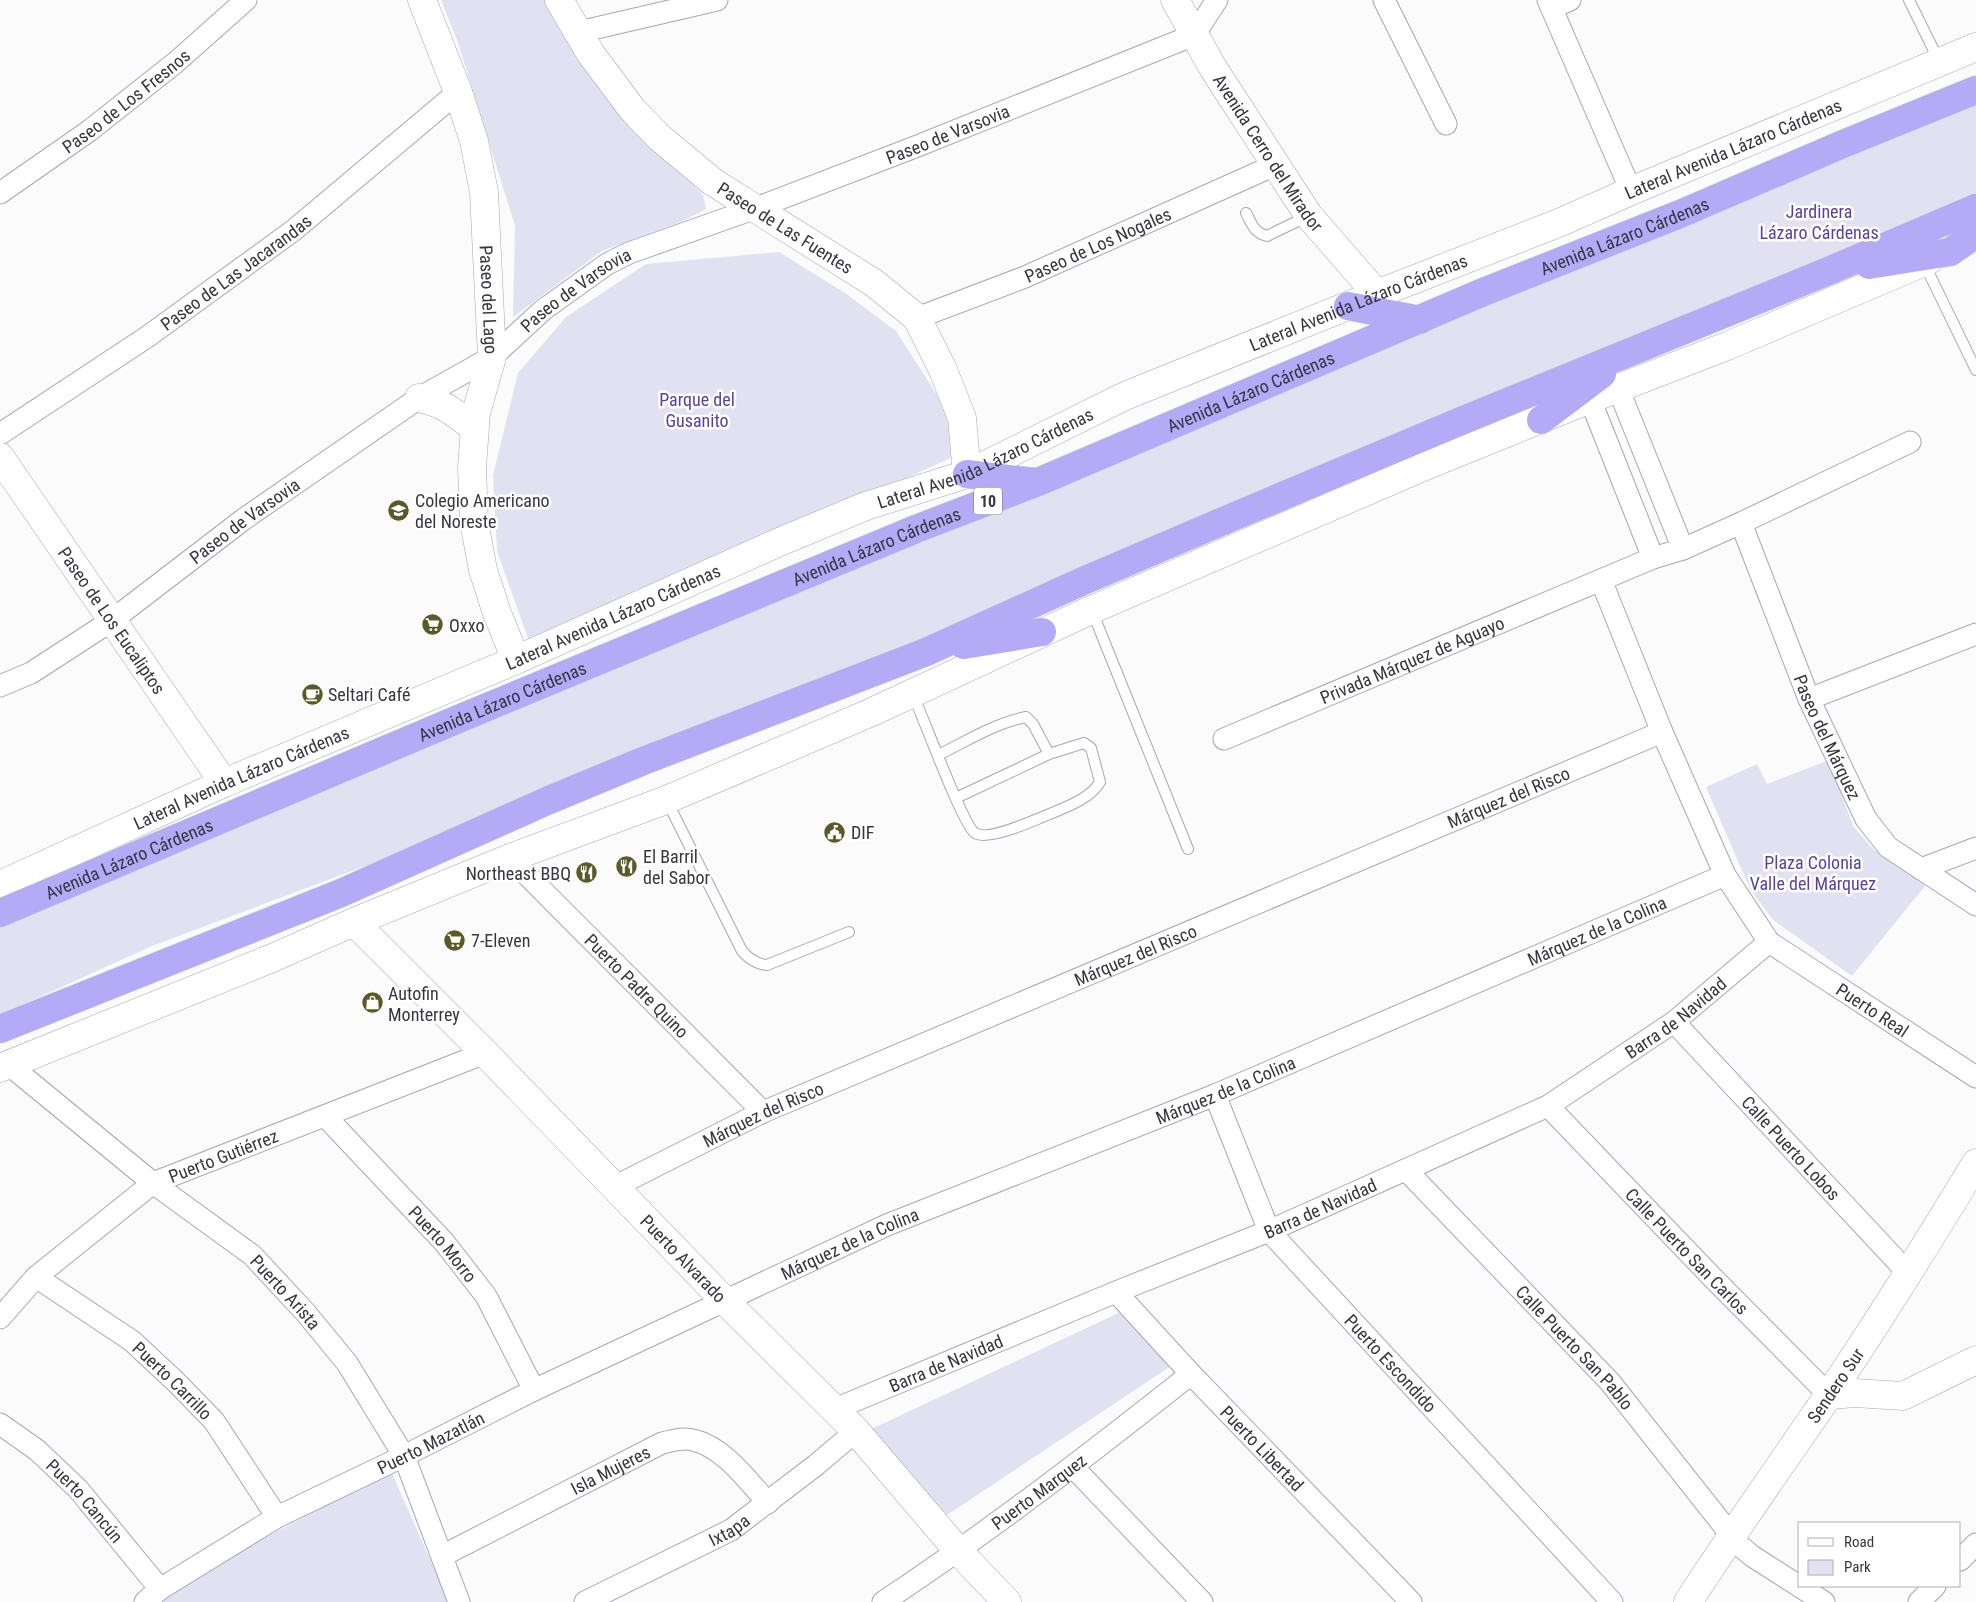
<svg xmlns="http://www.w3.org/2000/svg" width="1976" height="1602" font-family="'Roboto Condensed',sans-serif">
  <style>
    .green { fill: #e2e1f2 }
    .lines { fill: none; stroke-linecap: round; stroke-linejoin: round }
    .lane-casing { stroke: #a7a4c0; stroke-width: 12 }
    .street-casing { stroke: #a7a4c0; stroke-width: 23 }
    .secondary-casing { stroke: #a7a4c0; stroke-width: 29 }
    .highway-casing { stroke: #d7d7d9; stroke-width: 29 }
    .lane { stroke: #fff; stroke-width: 10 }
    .street { stroke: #fff; stroke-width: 21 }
    .secondary { stroke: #fff; stroke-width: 28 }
    .highway { stroke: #b4aaf6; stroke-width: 28 }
    .labels { text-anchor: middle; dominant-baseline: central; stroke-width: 5; stroke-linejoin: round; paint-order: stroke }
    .shield { fill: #fff; stroke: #73727a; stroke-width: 1 }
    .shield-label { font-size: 16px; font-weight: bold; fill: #373541 }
    .street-label { font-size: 18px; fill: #373541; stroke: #fff }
    .park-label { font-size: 18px; fill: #583fa5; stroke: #fff }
    .poi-label { font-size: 18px; fill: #373541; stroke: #fff; text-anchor: start }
  </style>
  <rect width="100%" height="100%" fill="#fafbfa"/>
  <!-- green -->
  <path class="green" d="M 441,0 L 548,0 L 631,118 L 703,195 L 706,209 L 683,221 L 602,251 L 513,317 L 515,226 L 457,40 Z
    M 1976,97 L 1976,208 L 490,819 L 152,946 L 0,1015 L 0,916 Z
    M 779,252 L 845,293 L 896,331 L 955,423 L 962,453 L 531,647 L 497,551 L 493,475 L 518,373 L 566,317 L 646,264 Z
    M 1829,760 L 1853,826 L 1873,849 L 1909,872 L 1925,886 L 1852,976 L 1773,920 L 1750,889 L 1706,787 L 1757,764 L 1767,784 Z
    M 1127,1309 L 1174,1364 L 947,1515 L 865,1432 Z
    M 391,1471 L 449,1602 L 156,1602 L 268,1536 Z"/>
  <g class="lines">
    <defs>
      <path id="lane" d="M 1909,0 L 1939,61
        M 1246,213 C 1252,224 1254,233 1267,236 L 1308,216
        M 1924,263 L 1976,370
        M 1092,611 L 1188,849
        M 913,695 C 923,716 963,826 975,833 C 986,841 1028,823 1040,818 C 1060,809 1089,801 1100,782 L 1091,748 L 1084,743 L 1049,754 L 956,798
        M 938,755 C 967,741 995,723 1026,717 L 1033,724 L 1049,754
        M 667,801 L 742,951 C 749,959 756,964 767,965 L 849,932"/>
      <g id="street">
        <path d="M 1384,0 L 1446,124"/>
        <path d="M 1548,0 L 1631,191"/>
        <path d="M 1552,8 L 1570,0"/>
        <path d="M 579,32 L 717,0"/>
        <path id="s1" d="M 0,193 L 89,131 L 175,63 L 246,0"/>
        <path id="s2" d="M 917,318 L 1025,277 L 1275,165"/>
        <path d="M 1618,388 L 1683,549"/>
        <path d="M 1590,399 L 1653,558"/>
        <path id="s3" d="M 0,434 L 147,337 L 294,230 L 458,92"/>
        <path id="s4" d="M 1741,523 L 1809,699 L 1866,819 L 1888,847 L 1976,905"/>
        <path id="s5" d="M 1601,580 L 1662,732 L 1725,875 L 1769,942 L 1976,1077"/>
        <path id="s6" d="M 0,686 L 31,673 L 111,621 L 244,519 L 419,398 L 492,357 L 543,310 L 607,264 L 629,253 L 756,208 L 915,147 L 1194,35 L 1217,0"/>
        <path d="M 1809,699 L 1976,634"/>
        <path id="s7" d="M 1224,739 L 1653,558 L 1683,549 L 1741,523 L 1910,442"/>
        <path id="s8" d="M 510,858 L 763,1112"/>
        <path d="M 1921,869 L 1976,848"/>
        <path id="s9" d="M 1674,1022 L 1909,1274"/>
        <path id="s10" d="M 8,1064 L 153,1183 L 252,1255 L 305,1312 L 347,1363 L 404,1456 L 459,1602"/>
        <path id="s11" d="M 1215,1095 L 1269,1231 L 1612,1602"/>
        <path id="s12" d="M 1548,1106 L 1711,1276 L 1829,1395"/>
        <path id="s13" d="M 325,1116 L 444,1242 L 486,1296 L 534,1390"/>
        <path id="s14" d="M 1406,1170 L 1610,1382 L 1739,1545 L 1752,1556 L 1824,1602"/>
        <path id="s15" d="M 614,1187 L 763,1112 L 1662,732"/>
        <path id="s16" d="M 36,1277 L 132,1341 L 176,1382 L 214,1421 L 277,1517"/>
        <path id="s17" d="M 1116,1292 L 1191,1374 L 1411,1602"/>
        <path id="s18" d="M 0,1318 L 36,1277 L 153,1183 L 485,1053"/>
        <path id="s19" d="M 835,1409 L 1116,1292 L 1269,1231 L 1548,1106 L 1674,1022 L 1769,942"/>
        <path id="s20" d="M 0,1424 L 37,1450 L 78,1489 L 160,1589"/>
        <path d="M 1073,1467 L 1202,1602"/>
        <path id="s21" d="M 442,1556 L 662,1443 C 672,1441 683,1437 693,1440 C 724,1447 748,1481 768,1503"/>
        <path d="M 1960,1560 L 1976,1544"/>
        <path id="s22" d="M 145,1602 L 160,1589 L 277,1517 L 404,1456 L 534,1390 L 887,1225 L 1215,1095 L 1725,875"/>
        <path id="s23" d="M 585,1602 L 731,1530 L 816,1465 L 856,1431"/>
        <path id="s24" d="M 883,1602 C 990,1531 1090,1454 1191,1374"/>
        <path d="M 1919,1602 L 1935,1586"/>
      </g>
      <g id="secondary">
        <path id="s25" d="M 422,0 L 458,92 L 474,141 L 484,192 L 492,357 L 476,413 L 472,467 L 474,522 L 483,570 L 497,613 L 516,660"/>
        <path id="s26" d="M 559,0 L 591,54 L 632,109 L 659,137 L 713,182 L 874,283 L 917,318 L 943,370 L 962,418 L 967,474"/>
        <path id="s27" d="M 1175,0 L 1213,68 L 1309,216 L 1377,294"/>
        <path d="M 419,398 C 444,403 455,413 474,428"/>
        <path id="s28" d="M 0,457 L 224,783"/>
        <path id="s29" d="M 0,885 L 224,783 L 516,660 L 784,540 L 866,506 L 967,474 L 1125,396 L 1377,294 L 1561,222 L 1631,191 L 1976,47"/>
        <path id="s30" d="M 354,922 L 485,1053 L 725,1301 L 856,1431 L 959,1552 L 1007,1602"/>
        <path d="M 0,1068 L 270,959 L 354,922 L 510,858 L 666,800 L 872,712 L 1091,610 L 1423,467 L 1590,399 L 1727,346 L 1929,260"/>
        <path d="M 1829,1395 L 1855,1393 L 1903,1396 L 1976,1360"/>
        <path id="s31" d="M 1688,1602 C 1733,1532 1781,1465 1828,1396 C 1880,1320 1928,1242 1976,1163"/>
      </g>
      <g id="highway">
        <path d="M 1869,265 L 1950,252 L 1976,234"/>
        <path d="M 1348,306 L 1420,320"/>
        <path d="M 1541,420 L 1602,374"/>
        <path d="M 967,474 L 1034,482"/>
        <path d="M 964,645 L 1042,632"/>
        <path id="s32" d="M 0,913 L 456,720 L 916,529 L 1038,482 L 1481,293 L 1680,214 L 1843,144 L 1976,90"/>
        <path d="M 0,1029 L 341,893 L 549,800 L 643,761 L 926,652 L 1083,581 L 1242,513 L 1461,421 L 1826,272 L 1976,208"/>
      </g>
    </defs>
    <!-- lane casing -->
    <use href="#lane" class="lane-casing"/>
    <!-- street casing -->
    <use href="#street" class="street-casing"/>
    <!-- secondary casing -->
    <use href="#secondary" class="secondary-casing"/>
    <!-- highway casing -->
    <use href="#highway" class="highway-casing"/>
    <!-- lane -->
    <use href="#lane" class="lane"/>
    <!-- street -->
    <use href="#street" class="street"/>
    <!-- secondary -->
    <use href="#secondary" class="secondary"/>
    <!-- highway -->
    <use href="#highway" class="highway"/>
  </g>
  <!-- icons -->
  <defs>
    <symbol id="school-disc" viewBox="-11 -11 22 22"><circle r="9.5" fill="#595a27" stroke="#fff"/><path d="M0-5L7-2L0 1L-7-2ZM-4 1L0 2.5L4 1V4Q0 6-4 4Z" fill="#fff"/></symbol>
    <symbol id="supermarket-disc" viewBox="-11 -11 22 22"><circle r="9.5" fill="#595a27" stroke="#fff"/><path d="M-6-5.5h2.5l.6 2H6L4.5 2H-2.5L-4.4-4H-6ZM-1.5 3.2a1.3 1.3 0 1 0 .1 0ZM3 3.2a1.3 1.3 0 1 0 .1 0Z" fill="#fff"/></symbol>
    <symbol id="cafe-disc" viewBox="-11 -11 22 22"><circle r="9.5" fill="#595a27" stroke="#fff"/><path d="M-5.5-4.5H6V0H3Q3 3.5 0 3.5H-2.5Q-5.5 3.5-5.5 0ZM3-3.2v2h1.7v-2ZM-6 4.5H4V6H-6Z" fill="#fff"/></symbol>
    <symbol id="civic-disc" viewBox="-11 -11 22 22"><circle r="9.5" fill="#595a27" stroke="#fff"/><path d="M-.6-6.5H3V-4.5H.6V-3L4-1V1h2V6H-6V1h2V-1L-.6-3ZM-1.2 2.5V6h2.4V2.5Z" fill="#fff"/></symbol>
    <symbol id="restaurant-disc" viewBox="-11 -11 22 22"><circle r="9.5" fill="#595a27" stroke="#fff"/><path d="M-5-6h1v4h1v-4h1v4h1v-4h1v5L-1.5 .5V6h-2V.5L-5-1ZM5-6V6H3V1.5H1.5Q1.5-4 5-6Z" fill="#fff"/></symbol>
    <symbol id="shop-disc" viewBox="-11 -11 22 22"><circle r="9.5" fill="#595a27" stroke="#fff"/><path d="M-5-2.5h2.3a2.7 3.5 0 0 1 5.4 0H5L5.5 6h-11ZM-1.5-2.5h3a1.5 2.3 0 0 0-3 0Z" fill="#fff"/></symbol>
  </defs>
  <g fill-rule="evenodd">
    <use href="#school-disc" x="386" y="498" width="25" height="25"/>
    <use href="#supermarket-disc" x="420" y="612" width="25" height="25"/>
    <use href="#cafe-disc" x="300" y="682" width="25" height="25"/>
    <use href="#civic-disc" x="822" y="820" width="25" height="25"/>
    <use href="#restaurant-disc" x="614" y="854" width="25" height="25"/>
    <use href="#restaurant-disc" x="574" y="860" width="25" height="25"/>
    <use href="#supermarket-disc" x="442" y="928" width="25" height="25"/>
    <use href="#shop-disc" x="360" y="990" width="25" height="25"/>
  </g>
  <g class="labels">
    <!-- shield labels -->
    <rect class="shield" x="974" y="487.5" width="28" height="27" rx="4"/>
    <g class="shield-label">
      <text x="988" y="501">10</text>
    </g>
    <!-- street labels -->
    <g class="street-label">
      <text stroke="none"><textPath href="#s1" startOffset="156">Paseo de Los Fresnos</textPath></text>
      <text stroke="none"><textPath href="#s6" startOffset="1106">Paseo de Varsovia</textPath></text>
      <text stroke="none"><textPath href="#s29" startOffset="1884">Lateral Avenida Lázaro Cárdenas</textPath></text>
      <text stroke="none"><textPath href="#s27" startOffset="179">Avenida Cerro del Mirador</textPath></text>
      <text stroke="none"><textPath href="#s26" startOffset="326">Paseo de Las Fuentes</textPath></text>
      <text stroke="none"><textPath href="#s32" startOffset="1760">Avenida Lázaro Cárdenas</textPath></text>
      <text stroke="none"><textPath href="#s2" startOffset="195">Paseo de Los Nogales</textPath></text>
      <text stroke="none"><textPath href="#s3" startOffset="286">Paseo de Las Jacarandas</textPath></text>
      <text stroke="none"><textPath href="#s6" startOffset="701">Paseo de Varsovia</textPath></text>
      <text stroke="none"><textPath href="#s25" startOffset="310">Paseo del Lago</textPath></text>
      <text stroke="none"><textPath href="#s29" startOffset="1479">Lateral Avenida Lázaro Cárdenas</textPath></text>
      <text stroke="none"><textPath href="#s32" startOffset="1355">Avenida Lázaro Cárdenas</textPath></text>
      <text stroke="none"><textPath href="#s29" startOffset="1074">Lateral Avenida Lázaro Cárdenas</textPath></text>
      <text stroke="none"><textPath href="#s6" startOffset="296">Paseo de Varsovia</textPath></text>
      <text stroke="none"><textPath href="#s32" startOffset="950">Avenida Lázaro Cárdenas</textPath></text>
      <text stroke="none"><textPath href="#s29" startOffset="669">Lateral Avenida Lázaro Cárdenas</textPath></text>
      <text stroke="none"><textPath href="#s28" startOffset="198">Paseo de Los Eucaliptos</textPath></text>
      <text stroke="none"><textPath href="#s7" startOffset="204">Privada Márquez de Aguayo</textPath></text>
      <text stroke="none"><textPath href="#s32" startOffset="545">Avenida Lázaro Cárdenas</textPath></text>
      <text stroke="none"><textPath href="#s4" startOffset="231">Paseo del Márquez</textPath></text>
      <text stroke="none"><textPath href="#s29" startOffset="264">Lateral Avenida Lázaro Cárdenas</textPath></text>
      <text stroke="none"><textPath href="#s15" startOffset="976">Márquez del Risco</textPath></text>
      <text stroke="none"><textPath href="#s32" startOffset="140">Avenida Lázaro Cárdenas</textPath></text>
      <text stroke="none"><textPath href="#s22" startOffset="1602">Márquez de la Colina</textPath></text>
      <text stroke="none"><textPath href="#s15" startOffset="571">Márquez del Risco</textPath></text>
      <text stroke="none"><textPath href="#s8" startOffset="180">Puerto Padre Quino</textPath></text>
      <text stroke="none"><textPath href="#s5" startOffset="524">Puerto Real</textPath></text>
      <text stroke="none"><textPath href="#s19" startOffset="930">Barra de Navidad</textPath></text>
      <text stroke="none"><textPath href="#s22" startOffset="1198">Márquez de la Colina</textPath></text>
      <text stroke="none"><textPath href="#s15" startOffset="166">Márquez del Risco</textPath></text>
      <text stroke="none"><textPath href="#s9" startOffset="172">Calle Puerto Lobos</textPath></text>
      <text stroke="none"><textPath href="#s18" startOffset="280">Puerto Gutiérrez</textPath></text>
      <text stroke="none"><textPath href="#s19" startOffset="525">Barra de Navidad</textPath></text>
      <text stroke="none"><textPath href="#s22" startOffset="792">Márquez de la Colina</textPath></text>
      <text stroke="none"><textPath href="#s13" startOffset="174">Puerto Morro</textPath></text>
      <text stroke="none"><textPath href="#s12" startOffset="201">Calle Puerto San Carlos</textPath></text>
      <text stroke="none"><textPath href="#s30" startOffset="471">Puerto Alvarado</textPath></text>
      <text stroke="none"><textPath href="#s10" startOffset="360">Puerto Arista</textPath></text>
      <text stroke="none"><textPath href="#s14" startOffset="245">Calle Puerto San Pablo</textPath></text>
      <text stroke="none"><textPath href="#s19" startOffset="120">Barra de Navidad</textPath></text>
      <text stroke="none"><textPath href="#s11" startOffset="326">Puerto Escondido</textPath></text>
      <text stroke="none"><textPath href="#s16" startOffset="172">Puerto Carrillo</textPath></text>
      <text stroke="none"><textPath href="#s31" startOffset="262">Sendero Sur</textPath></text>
      <text stroke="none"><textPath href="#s22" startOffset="328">Puerto Mazatlán</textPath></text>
      <text stroke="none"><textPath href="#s17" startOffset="214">Puerto Libertad</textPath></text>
      <text stroke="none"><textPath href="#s21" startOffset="189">Isla Mujeres</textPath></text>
      <text stroke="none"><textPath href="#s24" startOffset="191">Puerto Marquez</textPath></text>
      <text stroke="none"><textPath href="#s20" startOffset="115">Puerto Cancún</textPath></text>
      <text stroke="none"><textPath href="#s23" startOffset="161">Ixtapa</textPath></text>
    </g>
    <!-- park labels -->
    <g class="park-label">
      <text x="1819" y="211">Jardinera<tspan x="1819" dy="21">Lázaro Cárdenas</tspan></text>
      <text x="697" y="399">Parque del<tspan x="697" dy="21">Gusanito</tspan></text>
      <text x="1813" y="862">Plaza Colonia<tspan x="1813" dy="21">Valle del Márquez</tspan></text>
    </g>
    <!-- poi labels -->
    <g class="poi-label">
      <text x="415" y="500">Colegio Americano<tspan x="415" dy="21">del Noreste</tspan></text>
      <text x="449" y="625">Oxxo</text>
      <text x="328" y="694">Seltari Café</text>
      <text x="851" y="832">DIF</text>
      <text x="643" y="856">El Barril<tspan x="643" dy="21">del Sabor</tspan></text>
      <text x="571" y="873" text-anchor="end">Northeast BBQ</text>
      <text x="471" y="940">7-Eleven</text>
      <text x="388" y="993">Autofin<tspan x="388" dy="21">Monterrey</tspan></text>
    </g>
  </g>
  <!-- legend -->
  <rect x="1798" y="1522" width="162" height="65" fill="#ffffff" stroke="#afaeb3"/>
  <rect x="1808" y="1538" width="25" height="8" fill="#ffffff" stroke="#afaeb3"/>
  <text x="1844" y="1547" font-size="15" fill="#373541">Road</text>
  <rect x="1808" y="1560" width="25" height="15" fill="#e2e1f2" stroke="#afaeb3"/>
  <text x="1844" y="1572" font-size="15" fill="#373541">Park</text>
</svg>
